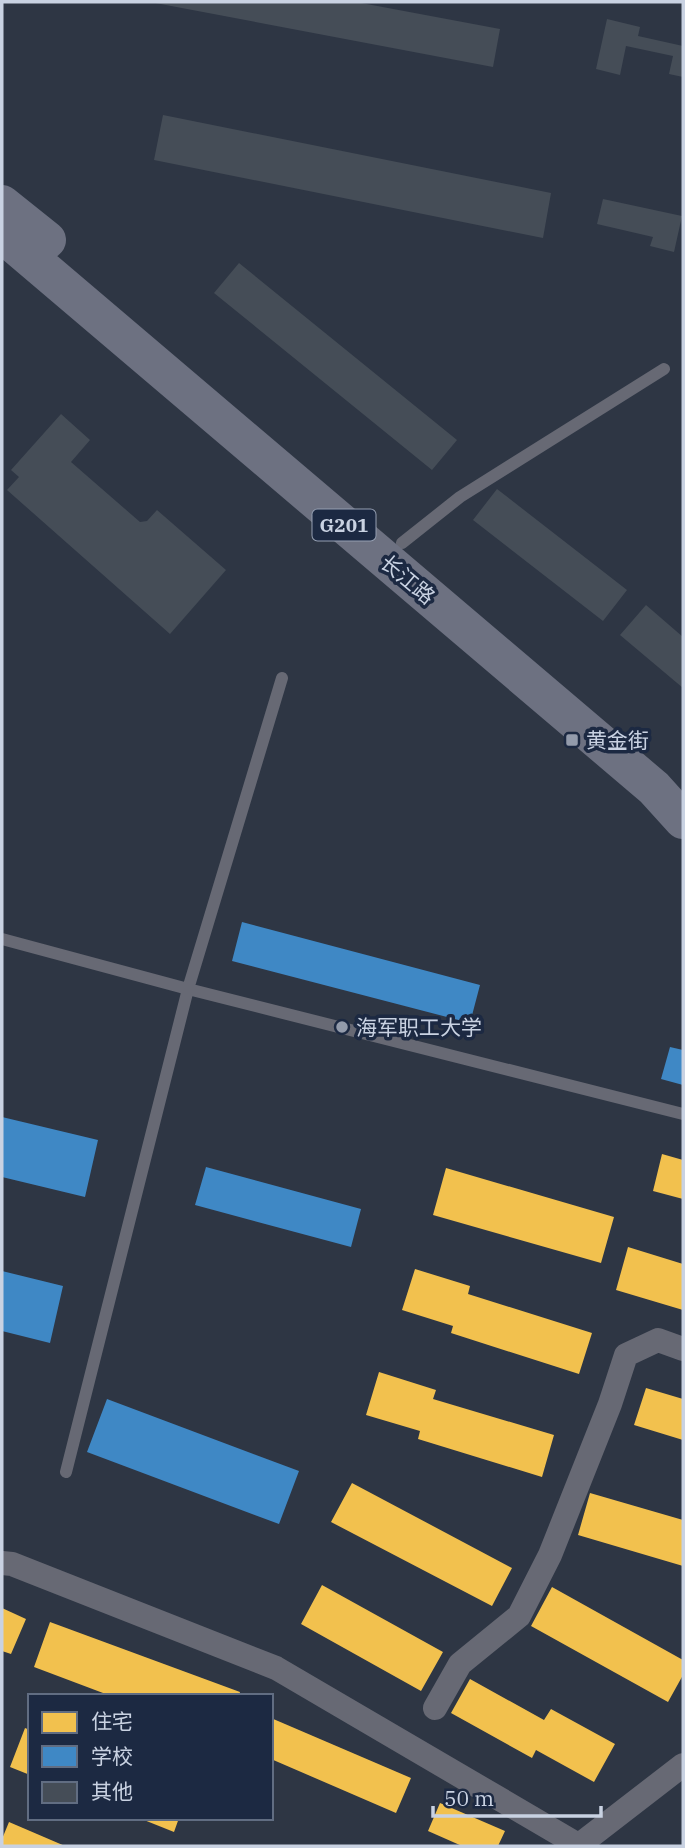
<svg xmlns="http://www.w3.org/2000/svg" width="685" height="1848" font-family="'IBM Plex Serif','Noto Sans SC',serif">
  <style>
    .homes { fill: #f2c14e }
    .schools { fill: #3f88c5 }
    .building { fill: #454d57 }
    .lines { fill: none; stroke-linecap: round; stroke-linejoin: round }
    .service { stroke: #676974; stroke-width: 12 }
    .minor { stroke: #676974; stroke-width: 24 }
    .trunk { stroke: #6d7181; stroke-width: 38 }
    .poi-dot { fill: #939bab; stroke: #1c2942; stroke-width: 2.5 }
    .labels { text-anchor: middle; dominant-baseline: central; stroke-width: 7; stroke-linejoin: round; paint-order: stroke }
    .shield { fill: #1c2942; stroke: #959fb2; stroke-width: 2 }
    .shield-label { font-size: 19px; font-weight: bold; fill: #c9d2e2 }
    .street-label { font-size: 21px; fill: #c9d2e2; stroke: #1c2942 }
    .poi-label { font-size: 21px; fill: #c9d2e2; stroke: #1c2942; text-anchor: start }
  </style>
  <rect width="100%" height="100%" fill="#2e3644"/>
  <!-- homes -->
  <path class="homes" d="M 662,1154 L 683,1160 L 683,1199 L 653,1191 Z
    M 446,1168 L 614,1217 L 601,1263 L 433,1215 Z
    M 628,1247 L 683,1264 L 683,1310 L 616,1290 Z
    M 415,1269 L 470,1286 L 468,1294 L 592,1333 L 579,1374 L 451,1333 L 453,1326 L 402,1310 Z
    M 379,1372 L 436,1390 L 433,1399 L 554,1435 L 542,1477 L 418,1439 L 420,1431 L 366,1415 Z
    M 646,1388 L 683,1399 L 683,1440 L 634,1425 Z
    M 352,1483 L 512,1568 L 492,1606 L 331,1522 Z
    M 590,1493 L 683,1520 L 683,1566 L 578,1535 Z
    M 322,1585 L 443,1652 L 421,1691 L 301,1624 Z
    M 552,1587 L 683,1660 L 683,1675 L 668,1702 L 531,1626 Z
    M 2,1608 L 26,1619 L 11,1654 L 2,1651 Z
    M 50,1622 L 240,1692 L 239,1696 L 111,1696 L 34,1667 Z
    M 470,1679 L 544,1720 L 551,1709 L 615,1744 L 594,1782 L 536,1750 L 532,1758 L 451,1713 Z
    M 271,1718 L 411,1778 L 396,1813 L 271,1759 Z
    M 25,1728 L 30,1730 L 30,1775 L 10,1767 Z
    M 440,1803 L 505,1831 L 498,1846 L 462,1846 L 428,1831 Z
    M 139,1818 L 179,1818 L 174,1832 Z
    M 9,1822 L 65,1846 L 2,1846 L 2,1839 Z"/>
  <!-- schools -->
  <path class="schools" d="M 242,922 L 480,985 L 470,1023 L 232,961 Z
    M 670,1047 L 683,1050 L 683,1085 L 661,1079 Z
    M 2,1117 L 98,1140 L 85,1197 L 2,1177 Z
    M 206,1167 L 361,1209 L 351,1247 L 195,1205 Z
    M 2,1271 L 63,1286 L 50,1343 L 2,1331 Z
    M 107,1399 L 299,1471 L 279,1524 L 87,1452 Z"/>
  <!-- building -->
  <path class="building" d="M 150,2 L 356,2 L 500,29 L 493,67 Z
    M 607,19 L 640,27 L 638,36 L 683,46 L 683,77 L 669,74 L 673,56 L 626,46 L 620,75 L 596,69 Z
    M 163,115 L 551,193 L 543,238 L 154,160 Z
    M 603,199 L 682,216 L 674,252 L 650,246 L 653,237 L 597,224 Z
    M 239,263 L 457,440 L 432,470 L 214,293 Z
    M 61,414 L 90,440 L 71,462 L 140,522 L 147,521 L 157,510 L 226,570 L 170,634 L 7,490 L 19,477 L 11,470 Z
    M 497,489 L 627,590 L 603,621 L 473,520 Z
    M 646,605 L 683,637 L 683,688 L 620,635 Z"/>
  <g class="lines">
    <!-- service -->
    <path class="service" d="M 402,543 L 460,497 L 664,369
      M 2,939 L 188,989 L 683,1114
      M 66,1472 L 188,989 L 282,678"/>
    <!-- minor -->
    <path class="minor" d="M 2,1563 L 12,1564 L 276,1668 L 580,1846
      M 435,1708 L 460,1664 L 519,1616 L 550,1555 L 610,1404 L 626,1355 L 658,1340 L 683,1349
      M 578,1846 L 683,1765"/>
    <!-- trunk -->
    <path class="trunk" d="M 2,204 L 47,240
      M 2,234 L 654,788 L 683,820"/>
  </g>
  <!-- markers -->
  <g class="poi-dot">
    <rect x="565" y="733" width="14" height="14" rx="3.5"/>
    <circle cx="342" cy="1027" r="7"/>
  </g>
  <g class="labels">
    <!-- shield labels -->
    <rect class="shield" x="312.5" y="509.5" width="63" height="31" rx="5"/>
    <g class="shield-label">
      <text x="344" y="525">G201</text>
    </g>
    <!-- street labels -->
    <g class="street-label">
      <text transform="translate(408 579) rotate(40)">长江路</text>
    </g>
    <!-- poi labels -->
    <g class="poi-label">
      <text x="586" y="740">黄金街</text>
      <text x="356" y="1027">海军职工大学</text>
    </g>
  </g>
  <!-- border -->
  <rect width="685" height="1848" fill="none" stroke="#c9d2e2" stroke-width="7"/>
  <!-- legend -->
  <rect x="28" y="1694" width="245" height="126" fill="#1c2942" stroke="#616d82" stroke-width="2"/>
  <rect x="42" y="1712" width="35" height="21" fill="#f2c14e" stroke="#616d82" stroke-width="2"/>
  <text x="91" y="1729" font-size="21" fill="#c9d2e2">住宅</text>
  <rect x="42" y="1746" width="35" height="21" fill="#3f88c5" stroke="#616d82" stroke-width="2"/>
  <text x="91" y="1764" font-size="21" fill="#c9d2e2">学校</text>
  <rect x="42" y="1782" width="35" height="21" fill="#454d57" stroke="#616d82" stroke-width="2"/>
  <text x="91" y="1799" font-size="21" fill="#c9d2e2">其他</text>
  <!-- scale -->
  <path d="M433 1806v10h168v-10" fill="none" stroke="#c9d2e2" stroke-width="3.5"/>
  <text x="444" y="1806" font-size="21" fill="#c9d2e2" stroke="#1c2942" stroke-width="5" paint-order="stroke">50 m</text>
</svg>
